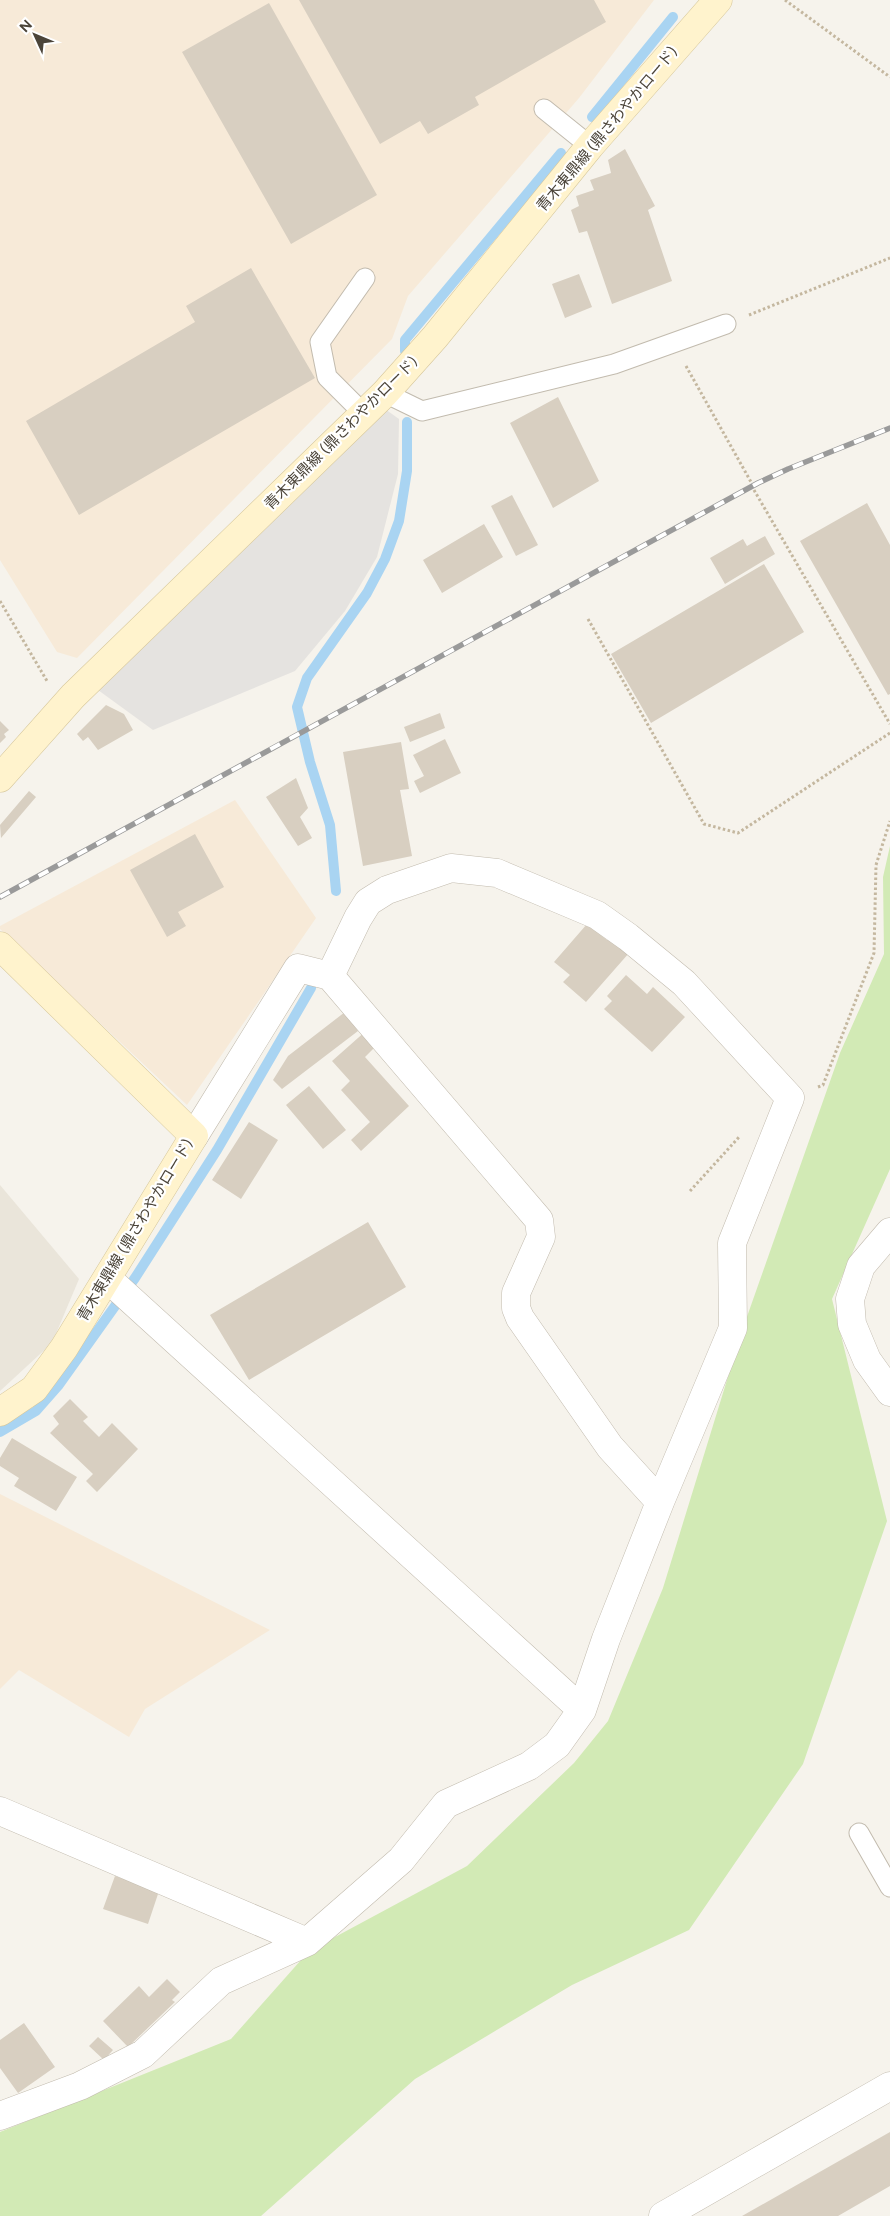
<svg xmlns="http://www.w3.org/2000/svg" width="890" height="2216" font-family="Figtree,'Noto Sans JP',sans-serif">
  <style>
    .residential { fill: #eae5da }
    .commercial { fill: #f7ead8 }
    .green { fill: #d2eab5 }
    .parking { fill: #e5e3e0 }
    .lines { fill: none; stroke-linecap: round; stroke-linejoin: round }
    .stream { stroke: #a9d4f2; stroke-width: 10 }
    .building { fill: #d8cfc1 }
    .service-casing { stroke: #c2bbae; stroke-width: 21 }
    .minor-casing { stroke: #c2bbae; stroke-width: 29 }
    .tertiary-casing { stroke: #c2bbae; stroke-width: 29 }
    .secondary-casing { stroke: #d6c79b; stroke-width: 29 }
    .path { stroke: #c4b79f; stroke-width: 3; stroke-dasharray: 2.5 2.5; stroke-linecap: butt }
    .service { stroke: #fff; stroke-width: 19 }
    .minor { stroke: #fff; stroke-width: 28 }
    .tertiary { stroke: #fff; stroke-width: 28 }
    .secondary { stroke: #fff3cd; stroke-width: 28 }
    .rail-casing { stroke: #9a9a9a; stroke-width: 5.5 }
    .rail { stroke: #fff; stroke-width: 4; stroke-dasharray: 11; stroke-linecap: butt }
    .labels { text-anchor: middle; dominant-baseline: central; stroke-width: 4.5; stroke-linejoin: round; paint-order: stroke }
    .street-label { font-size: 15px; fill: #4b4439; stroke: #fff }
  </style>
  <rect width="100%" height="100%" fill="#f6f3ec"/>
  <!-- residential -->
  <path class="residential" d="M 0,1185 L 79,1279 L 52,1343 L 0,1391 Z"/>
  <!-- commercial -->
  <path class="commercial" d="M 0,0 L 654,0 L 579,98 L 408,296 L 392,339 L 77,658 L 57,652 L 0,560 Z
    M 235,800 L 316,918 L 187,1105 L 0,929 L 0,926 Z
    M 0,1494 L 270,1630 L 145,1709 L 129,1737 L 19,1670 L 0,1689 Z"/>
  <!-- green -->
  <path class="green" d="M 890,846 L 890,1169 L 832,1299 L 887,1521 L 803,1764 L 689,1930 L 572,1985 L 415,2079 L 261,2216 L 0,2216 L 0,2132 L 231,2039 L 309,1951 L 467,1866 L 574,1763 L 608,1721 L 663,1588 L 743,1328 L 840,1053 L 884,954 L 883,877 Z"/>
  <!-- parking -->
  <path class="parking" d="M 385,409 L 399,419 L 398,474 L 377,557 L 345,611 L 295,671 L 153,730 L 98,690 Z"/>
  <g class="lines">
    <!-- stream -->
    <path class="stream" d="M 592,117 L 673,17
      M 405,351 L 405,340 L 561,153
      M 336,891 L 330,825 L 310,762 L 297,707 L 307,678 L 367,593 L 385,559 L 399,521 L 407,471 L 407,422
      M 0,1432 L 36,1411 L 58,1386 L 135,1278 L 217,1150 L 311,988"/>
  </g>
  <!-- building -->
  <path class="building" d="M 299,0 L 594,0 L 606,22 L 475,97 L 479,105 L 428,134 L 420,121 L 380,144 Z
    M 269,3 L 377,195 L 291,244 L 182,52 Z
    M 625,149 L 655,206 L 648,210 L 672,281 L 612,304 L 587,231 L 579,233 L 571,210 L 579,206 L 576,196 L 594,190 L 590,180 L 611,173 L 608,160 Z
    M 251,268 L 315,378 L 79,515 L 26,421 L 195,322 L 186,306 Z
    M 579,274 L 592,307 L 565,318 L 552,284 Z
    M 558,397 L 599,481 L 553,508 L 510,423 Z
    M 512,495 L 538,545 L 516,556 L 491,506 Z
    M 867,503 L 890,545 L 890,694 L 888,695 L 800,541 Z
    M 484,524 L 503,557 L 442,593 L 423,560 Z
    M 765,536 L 775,554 L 725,584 L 710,558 L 743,539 L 747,546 Z
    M 764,564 L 804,632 L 651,723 L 611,654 Z
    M 106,705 L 124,714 L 133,730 L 98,750 L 88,737 L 83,741 L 77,734 Z
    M 440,713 L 445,728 L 410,742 L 404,727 Z
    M 0,721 L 9,730 L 4,734 L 6,737 L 0,743 Z
    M 445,739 L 461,773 L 420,793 L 414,781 L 424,776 L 413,755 Z
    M 401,742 L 409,789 L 400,790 L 412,856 L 363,866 L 343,752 Z
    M 296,778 L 308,808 L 300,817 L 312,838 L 298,846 L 266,797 Z
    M 29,791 L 36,797 L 1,838 L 0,825 Z
    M 195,834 L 224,887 L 178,912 L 186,926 L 167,937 L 130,870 Z
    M 587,924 L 607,940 L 610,936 L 629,953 L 586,1002 L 563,982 L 570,975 L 554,962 Z
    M 626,975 L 647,994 L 653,987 L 685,1017 L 652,1052 L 604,1009 L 612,1001 L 607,996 Z
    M 345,1012 L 358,1031 L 282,1089 L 273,1080 L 288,1056 Z
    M 367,1030 L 379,1043 L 365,1057 L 409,1106 L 361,1151 L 351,1140 L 370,1122 L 341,1090 L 350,1081 L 332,1061 Z
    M 309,1086 L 346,1130 L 323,1149 L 286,1105 Z
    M 249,1122 L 278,1140 L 241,1199 L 212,1180 Z
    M 368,1222 L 406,1287 L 249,1380 L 210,1315 Z
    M 70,1399 L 88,1417 L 83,1421 L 99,1437 L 112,1423 L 138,1449 L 97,1492 L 86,1481 L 93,1474 L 50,1433 L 59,1424 L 53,1416 Z
    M 12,1438 L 77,1477 L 56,1511 L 14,1486 L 19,1478 L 0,1466 L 0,1458 Z
    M 115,1876 L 159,1891 L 148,1924 L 103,1909 Z
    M 167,1979 L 180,1992 L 172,2000 L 175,2002 L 128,2047 L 103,2021 L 139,1986 L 149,1997 Z
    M 24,2023 L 55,2067 L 18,2093 L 0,2068 L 0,2040 Z
    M 98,2037 L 113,2050 L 104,2060 L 89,2046 Z
    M 890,2132 L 890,2186 L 838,2216 L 742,2216 Z"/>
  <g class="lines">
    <defs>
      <path id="service" d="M 544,109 L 590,146
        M 385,393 L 422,411 L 614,364 L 726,324
        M 364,414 L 327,377 L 320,342 L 365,278
        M 859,1833 L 890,1887"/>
      <path id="minor" d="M 194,1136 L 298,968 L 330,976 L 539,1220 L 541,1237 L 516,1293 L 516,1308 L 520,1318 L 610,1447 L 660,1502
        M 890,1232 L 861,1266 L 850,1299 L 852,1324 L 867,1360 L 890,1392
        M 108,1279 L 582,1710
        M 0,1811 L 307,1942
        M 0,2116 L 80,2086 L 143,2054 L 221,1981 L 307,1942 L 401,1860 L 446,1804 L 529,1766 L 557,1745 L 582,1710 L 606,1639 L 660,1502 L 733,1328 L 732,1243 L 790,1098 L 684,983 L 628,937 L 597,915 L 497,873 L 451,868 L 387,890 L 368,902 L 358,918 L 330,976"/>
      <path id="tertiary" d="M 663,2216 L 890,2086"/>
      <path id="secondary" d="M 0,778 L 73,696 L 385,393 L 435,337 L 590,146 L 718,0
        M 0,946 L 194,1136 L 64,1348 L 34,1389 L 0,1412"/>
    </defs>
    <!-- service casing -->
    <use href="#service" class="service-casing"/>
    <!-- minor casing -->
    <use href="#minor" class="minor-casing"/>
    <!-- tertiary casing -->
    <use href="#tertiary" class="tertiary-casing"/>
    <!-- secondary casing -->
    <use href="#secondary" class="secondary-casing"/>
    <!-- path -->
    <path class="path" d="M 785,0 L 890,77
      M 749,315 L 890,258
      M 686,366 L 751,482
      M 754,490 L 890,724
      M 0,601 L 47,681
      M 588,619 L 704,824 L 738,833 L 890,733
      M 818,1087 L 823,1085 L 874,953 L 876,865 L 890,821
      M 690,1191 L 740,1136"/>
    <!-- service -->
    <use href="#service" class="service"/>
    <!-- minor -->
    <use href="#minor" class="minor"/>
    <!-- tertiary -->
    <use href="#tertiary" class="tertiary"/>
    <!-- secondary -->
    <use href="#secondary" class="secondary"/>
    <defs>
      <path id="rail" d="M 0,897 L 758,483 L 788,469 L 890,428"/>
    </defs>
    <!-- rail casing -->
    <use href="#rail" class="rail-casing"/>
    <!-- rail -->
    <use href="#rail" class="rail"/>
  </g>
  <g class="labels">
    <!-- street labels -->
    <g class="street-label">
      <text transform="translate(607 129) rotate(-50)">青木東鼎線 (鼎さわやかロード)</text>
      <text transform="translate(341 433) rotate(-45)">青木東鼎線 (鼎さわやかロード)</text>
      <text transform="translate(135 1230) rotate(-59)">青木東鼎線 (鼎さわやかロード)</text>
    </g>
  </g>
  <!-- north arrow -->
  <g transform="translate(35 35) rotate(314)" stroke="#ffffff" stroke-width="4" paint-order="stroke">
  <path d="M0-4L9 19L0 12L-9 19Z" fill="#4b4439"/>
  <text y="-8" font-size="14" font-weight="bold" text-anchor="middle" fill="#4b4439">N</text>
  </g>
</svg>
